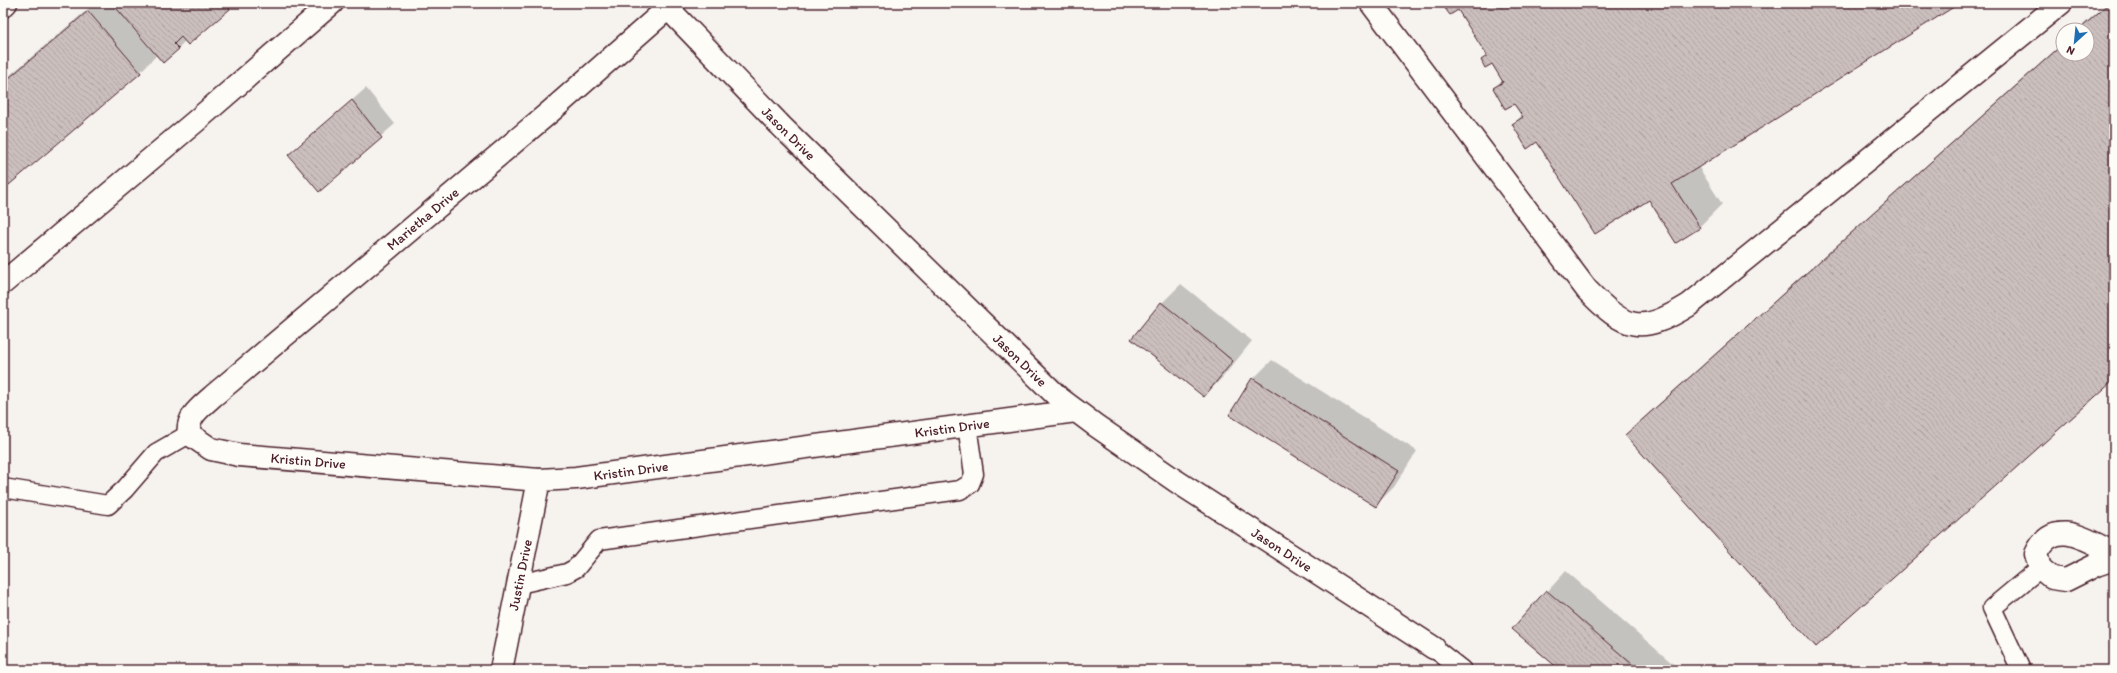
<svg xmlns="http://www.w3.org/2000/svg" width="2117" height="673" font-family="Itim,sans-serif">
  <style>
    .shadow { fill: #0003 }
    .building { fill: url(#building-back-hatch); stroke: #4a1f2b }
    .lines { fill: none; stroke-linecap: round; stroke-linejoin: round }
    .lane-casing { stroke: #4a1f2b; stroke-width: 21 }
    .street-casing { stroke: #4a1f2b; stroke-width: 25 }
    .lane { stroke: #fdfcf7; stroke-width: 18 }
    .street { stroke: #fdfcf7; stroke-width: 22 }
    .labels { text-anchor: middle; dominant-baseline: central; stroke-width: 3; stroke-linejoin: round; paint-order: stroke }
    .street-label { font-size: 14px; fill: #4a1f2b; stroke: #fdfcf7 }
  </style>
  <defs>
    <pattern id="building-back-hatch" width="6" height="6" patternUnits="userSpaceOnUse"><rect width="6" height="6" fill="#cbbfbe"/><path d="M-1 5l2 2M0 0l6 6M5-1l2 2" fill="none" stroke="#b0a4a3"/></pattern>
  </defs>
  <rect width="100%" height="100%" fill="#f6f3ef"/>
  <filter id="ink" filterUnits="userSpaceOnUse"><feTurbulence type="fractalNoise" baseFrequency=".025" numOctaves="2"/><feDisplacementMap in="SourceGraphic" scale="8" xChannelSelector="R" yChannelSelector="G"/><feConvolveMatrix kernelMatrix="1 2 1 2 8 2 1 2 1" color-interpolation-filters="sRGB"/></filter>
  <g filter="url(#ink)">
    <!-- shadow -->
    <path class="shadow" d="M 95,3 L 235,3 L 188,44 L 185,41 L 178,48 L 157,55 L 140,72 L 3,189 L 3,81 Z
      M 1443,3 L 1958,3 L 1698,166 L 1722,204 L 1699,227 L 1649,198 L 1537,141 L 1513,125 L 1522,115 L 1514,102 L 1494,88 L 1503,79 L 1492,62 L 1482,60 L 1488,55 L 1459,9 Z
      M 2108,3 L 2114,3 L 2114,379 L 1626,435 L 1650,412 L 2063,43 L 2063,54 L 2087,54 L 2087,30 L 2077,30 Z
      M 366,88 L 395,124 L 319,190 L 290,155 Z
      M 1181,284 L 1252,341 L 1223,377 L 1204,396 L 1162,303 Z
      M 1272,360 L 1417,451 L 1394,487 L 1375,506 L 1253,379 Z
      M 1566,571 L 1680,670 L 1561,670 L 1513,629 Z"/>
    <!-- building -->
    <path class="building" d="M 112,3 L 225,3 L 230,9 L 188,45 L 181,37 L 174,44 L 179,49 L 163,63 Z
      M 1441,3 L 1960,3 L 1672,184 L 1700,228 L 1676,243 L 1649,200 L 1595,234 L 1537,142 L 1527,149 L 1512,124 L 1523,117 L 1514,104 L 1505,109 L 1493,88 L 1503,82 L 1492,64 L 1485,68 L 1481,60 L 1487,56 L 1458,10 L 1450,15 Z
      M 2109,3 L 2114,3 L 2114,380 L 1816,647 L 1625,435 L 2063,44 L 2063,54 L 2087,54 L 2087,30 L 2079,30 Z
      M 88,11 L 141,73 L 3,190 L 3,83 Z
      M 352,100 L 382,138 L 319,192 L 288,155 Z
      M 1161,302 L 1233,361 L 1204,397 L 1131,339 Z
      M 1252,378 L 1399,471 L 1376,507 L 1229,415 Z
      M 1546,590 L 1639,670 L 1560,670 L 1512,629 Z"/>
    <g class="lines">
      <defs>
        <path id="lane" d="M 3,488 L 108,505 L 125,489 L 156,453 L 189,434
          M 519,584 L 567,573 L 576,568 L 599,540 L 960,490 L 970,484 L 974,474 L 967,425
          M 1434,648 L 1462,670
          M 2021,670 L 1992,608 L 2040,568"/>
        <g id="street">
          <path id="s1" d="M 663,3 L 782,127 L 1059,398 L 1095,425 L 1176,481 L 1434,648"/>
          <path d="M 1371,3 L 1587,290 C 1626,330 1640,335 1689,305 L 2061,3"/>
          <path d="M 3,6 L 6,3"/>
          <path id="s2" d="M 668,8 L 551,111 L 213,396 C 201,407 186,417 189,434 L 211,449 L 239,455 L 539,480 L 576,478 L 1076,411"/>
          <path d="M 3,283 L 196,121 L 332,3"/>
          <path d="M 2114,553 C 2086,540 2054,516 2036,554 L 2040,568 L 2052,578 L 2066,580 L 2096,565 L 2114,559"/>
          <path id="s3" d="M 501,670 L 539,480"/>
        </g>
      </defs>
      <!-- lane casing -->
      <use href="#lane" class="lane-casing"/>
      <!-- street casing -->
      <use href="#street" class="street-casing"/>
      <!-- lane -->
      <use href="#lane" class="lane"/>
      <!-- street -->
      <use href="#street" class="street"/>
    </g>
  </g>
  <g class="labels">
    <!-- street labels -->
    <g class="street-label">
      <text stroke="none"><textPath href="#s1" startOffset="181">Jason Drive</textPath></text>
      <text transform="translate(423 219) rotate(-40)">Marietha Drive</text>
      <text stroke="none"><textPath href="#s1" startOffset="505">Jason Drive</textPath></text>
      <text stroke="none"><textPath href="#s2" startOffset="1418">Kristin Drive</textPath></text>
      <text stroke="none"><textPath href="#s2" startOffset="770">Kristin Drive</textPath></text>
      <text stroke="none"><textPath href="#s2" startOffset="1094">Kristin Drive</textPath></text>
      <text stroke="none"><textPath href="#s1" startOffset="829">Jason Drive</textPath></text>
      <text stroke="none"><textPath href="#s3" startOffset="97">Justin Drive</textPath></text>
    </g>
  </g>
  <!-- margin -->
  <rect width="2117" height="673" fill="none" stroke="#fdfcf7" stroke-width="16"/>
  <rect x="8" y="8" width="2101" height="657" fill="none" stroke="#4a1f2b" stroke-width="1.5" filter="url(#ink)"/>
  <!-- north arrow -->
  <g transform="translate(2075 42) rotate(207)"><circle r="19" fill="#fdfcf7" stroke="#b5a4a5"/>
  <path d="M0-3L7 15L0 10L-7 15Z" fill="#1f6fb2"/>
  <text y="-6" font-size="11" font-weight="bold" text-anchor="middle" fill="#4a1f2b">N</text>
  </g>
</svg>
